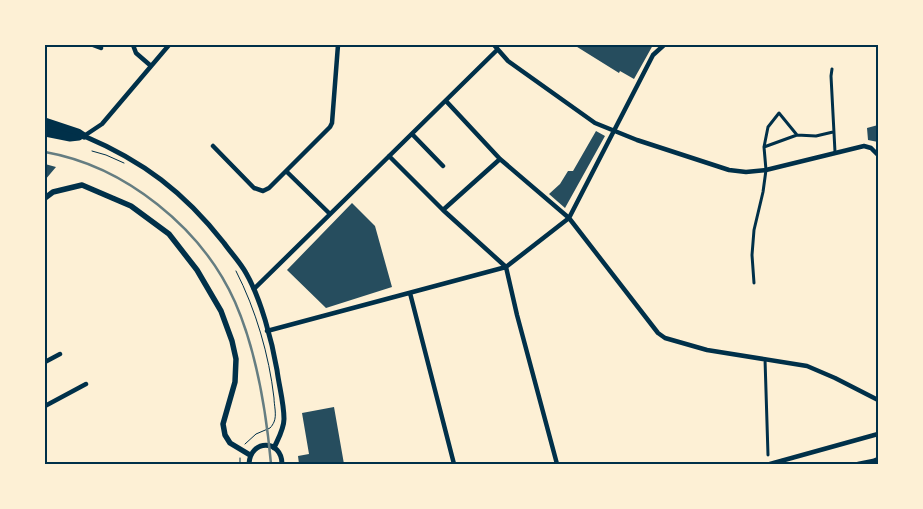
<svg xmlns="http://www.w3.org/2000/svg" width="923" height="509" font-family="Rubik,sans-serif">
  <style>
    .building { fill: #264d5e }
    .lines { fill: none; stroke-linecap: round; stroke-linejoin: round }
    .path { stroke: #003049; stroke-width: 1 }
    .pedestrian { stroke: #003049; stroke-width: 3 }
    .minor { stroke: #003049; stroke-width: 4.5 }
    .tertiary { stroke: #003049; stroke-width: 5 }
    .secondary { stroke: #003049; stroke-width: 5.5 }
    .primary { stroke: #003049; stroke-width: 7 }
    .trunk { stroke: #003049; stroke-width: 7 }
    .rail { stroke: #657d81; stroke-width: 2.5 }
    .neatline { fill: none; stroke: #003049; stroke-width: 2 }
  </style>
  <rect width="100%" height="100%" fill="#fdf0d5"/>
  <!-- building -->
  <path class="building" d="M 574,45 L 653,45 L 634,79 L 620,71 L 619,73 Z
    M 878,125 L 878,142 L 868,140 L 867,128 Z
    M 596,131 L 605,136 L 565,208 L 549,194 L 560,184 L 568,171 L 573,171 Z
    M 45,164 L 56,167 L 45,180 Z
    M 352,203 L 375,226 L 392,287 L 326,308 L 287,270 Z
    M 334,407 L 344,464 L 299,464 L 298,456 L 309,454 L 302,413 Z"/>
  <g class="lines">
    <!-- path -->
    <path class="path" d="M 92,151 L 106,155 L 124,163
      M 236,271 C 256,310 269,355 274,398 C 274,405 277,415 274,422 C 273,424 272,426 270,428 L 256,434 L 245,444
      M 240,464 L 240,458"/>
    <!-- pedestrian -->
    <path class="pedestrian" d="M 832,69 L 831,76 L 835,152
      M 764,147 L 797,135 L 816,136 L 833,132
      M 754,283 L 752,255 L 754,230 L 763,192 L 766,170 L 764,147 L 768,127 L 779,113 L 797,135
      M 765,359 L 768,455"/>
    <!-- minor -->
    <path class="minor" d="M 93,45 L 101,48
      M 133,45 L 136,53 L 151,66
      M 494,45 L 508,61 L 595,123 L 637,140 L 729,170 L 746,172 L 766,170 L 864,146 L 871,148 L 878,155
      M 446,101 L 500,159 L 569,218 L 658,333 L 665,338 L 707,350 L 807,366 L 835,378 L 878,400
      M 412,134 L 443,166
      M 84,136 L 102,124 L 169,45
      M 213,146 L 254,188 L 263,191 L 269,188 L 330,127 L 332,123 L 338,45
      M 389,156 L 443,210 L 506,267
      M 286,171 L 330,214
      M 443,210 L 500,159
      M 506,267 L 517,315 L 557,464
      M 254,289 L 497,50
      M 410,293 L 454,464
      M 267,331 L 506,267 L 569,218 L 653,55 L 664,45
      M 45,362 L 60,354
      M 45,406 L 86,384
      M 770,464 L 878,434
      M 858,464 L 873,461 L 878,459"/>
    <!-- tertiary -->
    <path class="tertiary" d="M 84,136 C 143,161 184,192 224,243 C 231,253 240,262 246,273 C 261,299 272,341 277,370 C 279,386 284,403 284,419 C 284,429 278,439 274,448
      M 249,464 C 250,439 282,439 282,464"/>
    <!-- secondary -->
    <path class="secondary" d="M 45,198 L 53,192 L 82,185 L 131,206 L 169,234 L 197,270 L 221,311 L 232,341 L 236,359 L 235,382 L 223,424 L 225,435 L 230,443 L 250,455"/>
    <!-- primary -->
    <path class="primary" d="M 45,127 L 79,135
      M 45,133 L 70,138 L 79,137"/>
    <!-- trunk -->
    <path class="trunk" d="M 45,121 L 78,132 L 84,136"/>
    <!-- rail -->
    <path class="rail" d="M 45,152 C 125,166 202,228 235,302 C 257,352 266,409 271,464"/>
  </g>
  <!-- border -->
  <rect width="923" height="509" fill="none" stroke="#fdf0d5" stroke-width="92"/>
  <rect x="46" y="46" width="831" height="417" class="neatline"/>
</svg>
